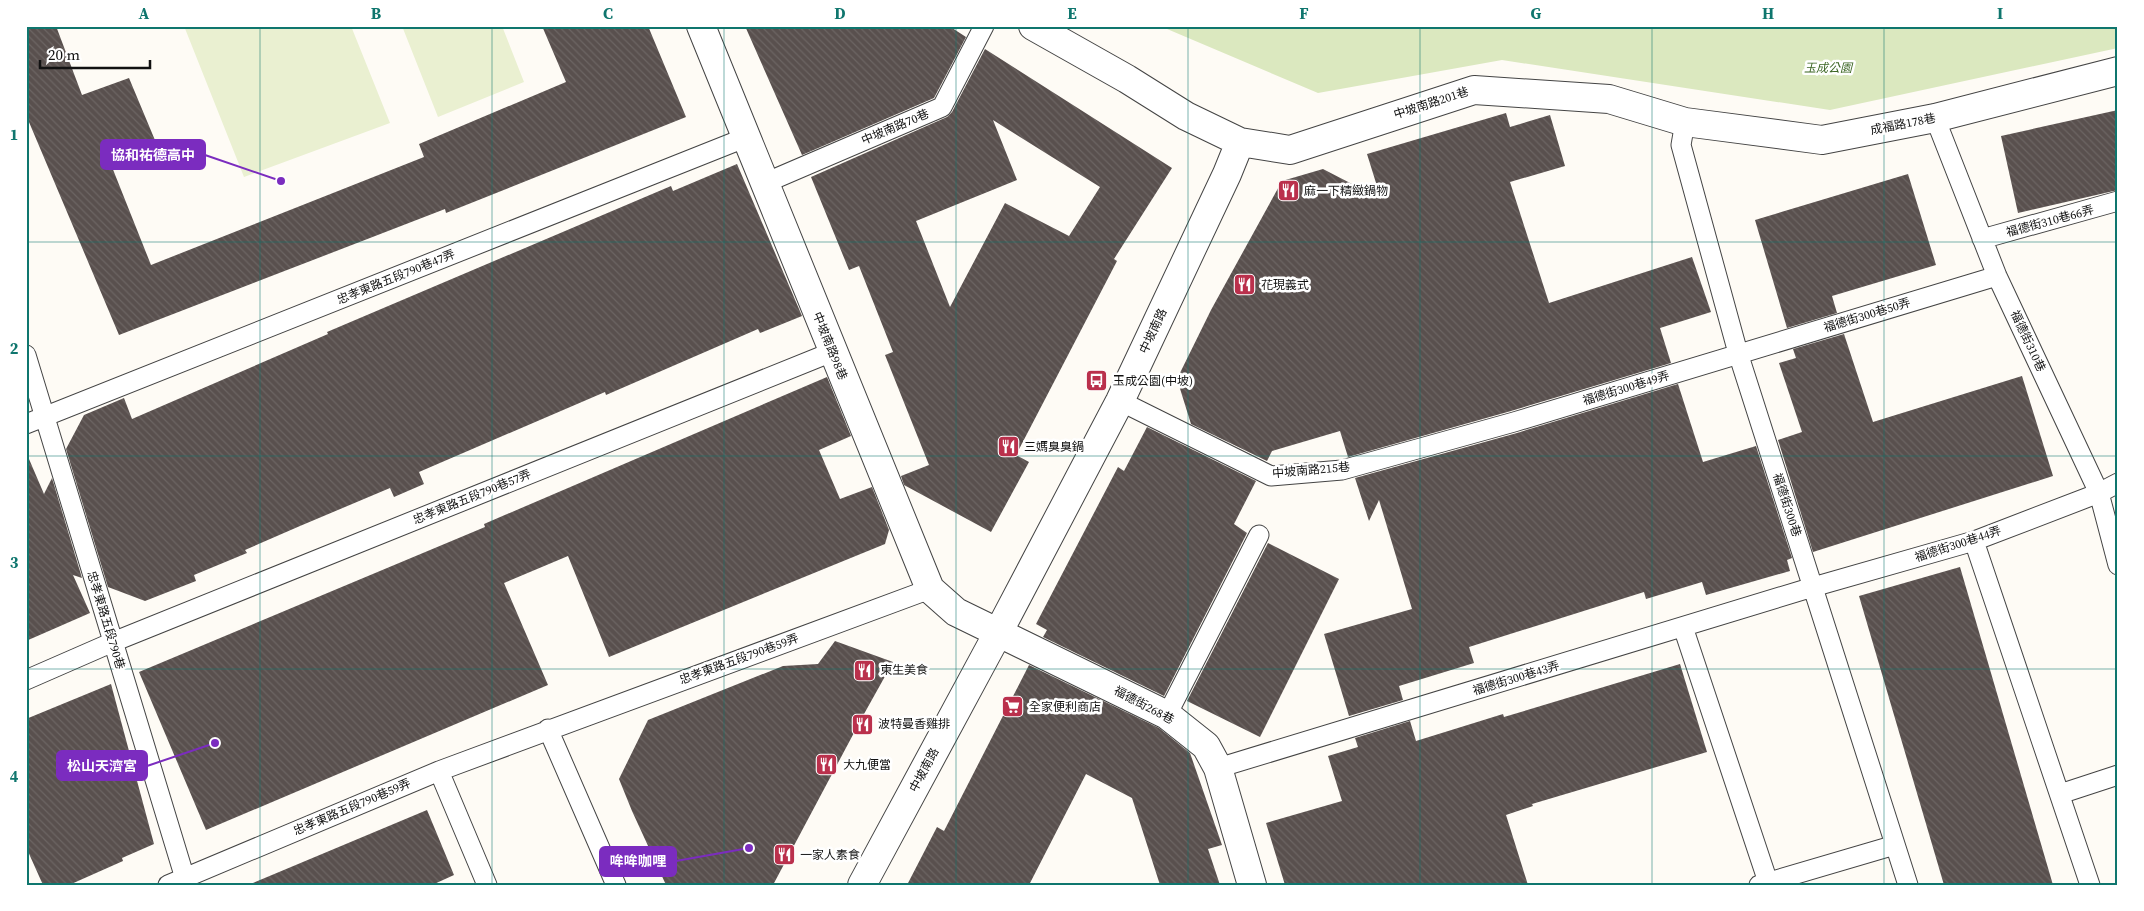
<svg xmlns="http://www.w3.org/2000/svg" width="2144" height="911" font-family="'Source Serif 4','Noto Sans TC',serif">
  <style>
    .grass { fill: #dbe8bf }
    .pitch { fill: #eaf0d1 }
    .building { fill: url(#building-back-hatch); fill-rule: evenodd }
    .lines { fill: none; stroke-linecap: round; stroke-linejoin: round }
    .lane-casing { stroke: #444; stroke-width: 21 }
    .street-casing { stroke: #444; stroke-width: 30 }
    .lane { stroke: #fff; stroke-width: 19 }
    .street { stroke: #fff; stroke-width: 28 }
    .grid { fill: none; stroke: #0f766e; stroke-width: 1; stroke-opacity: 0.55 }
    .labels { text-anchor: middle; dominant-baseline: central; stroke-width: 5; stroke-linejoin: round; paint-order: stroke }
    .park-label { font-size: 12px; font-style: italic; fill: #3c6624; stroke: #fff }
    .street-label { font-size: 12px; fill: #111; stroke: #fff }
    .poi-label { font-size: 12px; fill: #111; stroke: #fff; text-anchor: start }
    .leader { fill: none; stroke: #7b2cbf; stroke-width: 2 }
    .callout-dot { fill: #7b2cbf; stroke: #fff; stroke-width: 2 }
    .callout { fill: #7b2cbf; stroke: #7b2cbf; stroke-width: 2 }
    .callout-label { font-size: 14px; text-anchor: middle; font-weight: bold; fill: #fff }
    .neatline { fill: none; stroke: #0f766e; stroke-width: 2 }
    .grid-label { font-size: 16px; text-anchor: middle; font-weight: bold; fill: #0f766e }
  </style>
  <defs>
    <pattern id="building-back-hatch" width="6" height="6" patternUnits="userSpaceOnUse" patternTransform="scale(1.25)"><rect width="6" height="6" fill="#59504e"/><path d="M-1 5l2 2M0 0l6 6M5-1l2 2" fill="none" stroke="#6c6563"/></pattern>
  </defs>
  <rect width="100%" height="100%" fill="#fefbf5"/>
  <!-- grass -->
  <path class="grass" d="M 1160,26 L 2118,26 L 2118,48 L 1830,110 L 1502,60 L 1318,93 Z"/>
  <!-- pitch -->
  <path class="pitch" d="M 184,26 L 351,26 L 390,123 L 244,177 Z
    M 402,26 L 502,26 L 524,82 L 438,117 Z"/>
  <!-- building -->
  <path class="building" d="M 26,26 L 56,26 L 82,95 L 129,78 L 157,145 L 110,162 L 151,265 L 424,157 L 419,144 L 566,82 L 542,26 L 648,26 L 686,117 L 446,213 L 445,209 L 119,335 L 26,115 Z
    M 745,26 L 949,26 L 966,37 L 934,98 L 802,155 Z
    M 985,49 L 1172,168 L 1114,259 L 1117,261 L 1016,455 L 1029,462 L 991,532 L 904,485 L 901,476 L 929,465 L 885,355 L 893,352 L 859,266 L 849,270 L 811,177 L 947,117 L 952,112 ZM 993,120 L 1100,187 L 1069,236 L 1005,203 L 950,307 L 916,221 L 1017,180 Z
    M 2118,110 L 2118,190 L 2018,213 L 2001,136 Z
    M 1506,113 L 1510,127 L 1550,115 L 1565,166 L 1510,182 L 1549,303 L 1692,257 L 1711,312 L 1660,328 L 1671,363 L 1511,411 L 1348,457 L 1340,431 L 1272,451 L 1267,461 L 1191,424 L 1177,379 L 1211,310 L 1282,181 L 1323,169 L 1381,199 L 1367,154 Z
    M 737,164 L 802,316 L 760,333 L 758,329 L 606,395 L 605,392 L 419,472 L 424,484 L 394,497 L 390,488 L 300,526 L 245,550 L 247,553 L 194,575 L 196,581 L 145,601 L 108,587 L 66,449 L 84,415 L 124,398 L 132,419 L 328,334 L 327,332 L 671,186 L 673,191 Z
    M 1908,174 L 1936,265 L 1832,296 L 1837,313 L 1787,328 L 1755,220 Z
    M 1844,334 L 1873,422 L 2022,376 L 2053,476 L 1813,552 L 1778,440 L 1802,432 L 1779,363 L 1796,358 L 1793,349 Z
    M 827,377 L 851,436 L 819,450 L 840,499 L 872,487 L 889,530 L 885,544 L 609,657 L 568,556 L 504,583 L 548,685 L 206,830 L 139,672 L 485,527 L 484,524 Z
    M 1678,384 L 1703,462 L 1756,446 L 1792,558 L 1787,560 L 1790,571 L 1706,595 L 1702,582 L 1646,599 L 1644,592 L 1469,647 L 1474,663 L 1399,686 L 1403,700 L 1349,716 L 1324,634 L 1412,609 L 1379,500 L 1369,521 L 1355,478 L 1517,433 Z
    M 1147,427 L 1256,481 L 1234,524 L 1247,533 L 1164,696 L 1043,637 L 1047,630 L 1036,624 L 1118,467 L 1124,471 Z
    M 26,452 L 44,494 L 52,478 L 82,578 L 73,575 L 90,613 L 26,641 Z
    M 1268,543 L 1339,579 L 1260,737 L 1187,701 Z
    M 1960,567 L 2053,885 L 1944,885 L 1859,596 Z
    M 835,641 L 893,662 L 864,714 L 773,885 L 666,885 L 632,811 L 619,779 L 648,720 L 783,666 L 818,664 Z
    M 1680,664 L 1707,752 L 1532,804 L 1533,806 L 1506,815 L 1528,885 L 1285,885 L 1266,823 L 1342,801 L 1328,756 L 1358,747 L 1355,738 L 1410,721 L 1416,741 L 1503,714 L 1504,717 Z
    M 1029,665 L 1159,728 L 1190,753 L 1222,845 L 1208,849 L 1220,885 L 1160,885 L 1132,798 L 1086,774 L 1029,885 L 907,885 L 937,827 L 944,831 Z
    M 111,684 L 154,844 L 122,858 L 123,861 L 69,885 L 43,885 L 26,847 L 26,719 Z
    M 427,810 L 454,875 L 432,885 L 248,885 Z"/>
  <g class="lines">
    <defs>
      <path id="lane" d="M 1935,118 L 1997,276 L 2099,493 L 2118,565
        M 1685,122 L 1681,145 L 1738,353 L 1908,885
        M 765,183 L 942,107 L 984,26
        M 1982,239 L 2118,201
        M 26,355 L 187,885
        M 1120,401 L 1271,476 L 1342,470 L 1514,422 L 1997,276
        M 26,424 L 747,137
        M 1974,541 L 2090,885
        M 1683,627 L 1768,882
        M 26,680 L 113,642 L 832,352
        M 1167,715 L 1259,535
        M 548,729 L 616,885
        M 1218,768 L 1813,587 L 1974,541 L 2099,493 L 2118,483
        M 439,771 L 487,885
        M 2060,794 L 2118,775
        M 168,885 L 439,771 L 930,589
        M 1759,885 L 1895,845"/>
      <path id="street" d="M 701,26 L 930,589 L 956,612 L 1167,715 L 1206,746 L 1218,768 L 1252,885
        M 1033,26 L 1127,79 L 1186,116 L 1240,142 L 1290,150 L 1474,90 L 1609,99 L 1685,122 L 1822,140 L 1935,118 L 2118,71
        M 862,885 L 998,633 L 1120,401 L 1227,174 L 1240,142"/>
    </defs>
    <!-- lane casing -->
    <use href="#lane" class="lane-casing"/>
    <!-- street casing -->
    <use href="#street" class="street-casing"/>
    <!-- lane -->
    <use href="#lane" class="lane"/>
    <!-- street -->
    <use href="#street" class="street"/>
  </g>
  <!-- grid -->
  <path class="grid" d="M 260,26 L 260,885M 492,26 L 492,885M 724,26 L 724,885M 956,26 L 956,885M 1188,26 L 1188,885M 1420,26 L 1420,885M 1652,26 L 1652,885M 1884,26 L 1884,885M 26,242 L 2118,242M 26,456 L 2118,456M 26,669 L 2118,669"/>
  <!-- icons -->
  <defs>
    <symbol id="restaurant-square" viewBox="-11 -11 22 22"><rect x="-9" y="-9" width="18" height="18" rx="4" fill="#ba304c" stroke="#fff"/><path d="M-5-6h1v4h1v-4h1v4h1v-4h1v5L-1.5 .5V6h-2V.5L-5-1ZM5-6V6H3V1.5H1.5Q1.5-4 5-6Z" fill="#fff"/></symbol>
    <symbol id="bus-square" viewBox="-11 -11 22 22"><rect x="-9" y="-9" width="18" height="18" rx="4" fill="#ba304c" stroke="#fff"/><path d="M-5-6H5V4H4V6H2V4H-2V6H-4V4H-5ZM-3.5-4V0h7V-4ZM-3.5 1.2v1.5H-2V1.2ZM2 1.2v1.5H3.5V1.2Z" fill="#fff"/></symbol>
    <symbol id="supermarket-square" viewBox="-11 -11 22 22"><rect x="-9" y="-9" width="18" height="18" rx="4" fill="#ba304c" stroke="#fff"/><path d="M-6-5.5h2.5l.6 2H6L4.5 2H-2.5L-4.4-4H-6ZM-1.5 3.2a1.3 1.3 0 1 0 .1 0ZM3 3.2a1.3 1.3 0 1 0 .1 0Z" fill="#fff"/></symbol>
  </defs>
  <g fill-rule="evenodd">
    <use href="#restaurant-square" x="1276" y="178" width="25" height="25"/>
    <use href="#restaurant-square" x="1232" y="272" width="25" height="25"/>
    <use href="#bus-square" x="1084" y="368" width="25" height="25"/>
    <use href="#restaurant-square" x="996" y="434" width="25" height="25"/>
    <use href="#restaurant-square" x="852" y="658" width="25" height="25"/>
    <use href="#supermarket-square" x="1000" y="694" width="25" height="25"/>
    <use href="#restaurant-square" x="850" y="712" width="25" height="25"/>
    <use href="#restaurant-square" x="814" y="752" width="25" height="25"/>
    <use href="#restaurant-square" x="772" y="842" width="25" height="25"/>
  </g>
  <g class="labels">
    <!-- park labels -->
    <g class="park-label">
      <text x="1828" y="68">玉成公園</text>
    </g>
    <!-- street labels -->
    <g class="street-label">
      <text transform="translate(1431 103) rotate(-18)">中坡南路201巷</text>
      <text transform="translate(1903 124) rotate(-11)">成福路178巷</text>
      <text transform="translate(895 127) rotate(-23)">中坡南路70巷</text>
      <text transform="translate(2050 221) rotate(-15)">福德街310巷66弄</text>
      <text transform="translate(396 277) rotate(-22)">忠孝東路五段790巷47弄</text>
      <text transform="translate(1867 315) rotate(-17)">福德街300巷50弄</text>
      <text transform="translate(1153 331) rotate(-65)">中坡南路</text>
      <text transform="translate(2028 341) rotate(65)">福德街310巷</text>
      <text transform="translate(830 346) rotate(68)">中坡南路98巷</text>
      <text transform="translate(1626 388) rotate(-17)">福德街300巷49弄</text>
      <text transform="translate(1311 470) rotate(-5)">中坡南路215巷</text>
      <text transform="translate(472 497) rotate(-22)">忠孝東路五段790巷57弄</text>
      <text transform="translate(1787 505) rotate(72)">福德街300巷</text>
      <text transform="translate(1958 544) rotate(-18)">福德街300巷44弄</text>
      <text transform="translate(106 620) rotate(73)">忠孝東路五段790巷</text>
      <text transform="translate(739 659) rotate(-20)">忠孝東路五段790巷59弄</text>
      <text transform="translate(1516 678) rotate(-17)">福德街300巷43弄</text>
      <text transform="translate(1144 705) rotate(28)">福德街268巷</text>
      <text transform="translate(924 770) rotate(-62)">中坡南路</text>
      <text transform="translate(352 807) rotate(-23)">忠孝東路五段790巷59弄</text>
    </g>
    <!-- poi labels -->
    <g class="poi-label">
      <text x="1304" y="191">麻一下精緻鍋物</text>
      <text x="1261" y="285">花現義式</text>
      <text x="1113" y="381">玉成公園(中坡)</text>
      <text x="1024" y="447">三媽臭臭鍋</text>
      <text x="880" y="670">東生美食</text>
      <text x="1029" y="707">全家便利商店</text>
      <text x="878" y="724">波特曼香雞排</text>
      <text x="843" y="765">大九便當</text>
      <text x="800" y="855">一家人素食</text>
    </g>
  </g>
  <!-- callouts -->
  <path class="leader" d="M281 181L205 155M215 743L147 766M749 848L676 861"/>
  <g class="callout-dot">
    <circle cx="281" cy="181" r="5"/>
    <circle cx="215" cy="743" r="5"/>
    <circle cx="749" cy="848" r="5"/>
  </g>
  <g class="callout">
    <rect x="101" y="140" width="104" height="29" rx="5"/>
    <rect x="57" y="751" width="90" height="29" rx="5"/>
    <rect x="600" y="847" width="76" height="29" rx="5"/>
  </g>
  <g class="callout-label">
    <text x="153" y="160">協和祐德高中</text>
    <text x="102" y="771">松山天濟宮</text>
    <text x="638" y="866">哞哞咖哩</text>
  </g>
  <!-- border -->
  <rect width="2144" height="911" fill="none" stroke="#ffffff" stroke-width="55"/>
  <!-- scale -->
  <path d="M40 60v8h110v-8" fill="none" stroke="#111111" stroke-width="2.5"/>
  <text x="48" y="60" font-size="15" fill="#111111" stroke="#ffffff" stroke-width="4" paint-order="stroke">20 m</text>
  <rect x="28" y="28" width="2088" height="856" class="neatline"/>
  <g class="grid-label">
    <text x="144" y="19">A</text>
    <text x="376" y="19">B</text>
    <text x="608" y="19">C</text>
    <text x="840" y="19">D</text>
    <text x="1072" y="19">E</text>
    <text x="1304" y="19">F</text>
    <text x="1536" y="19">G</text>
    <text x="1768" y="19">H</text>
    <text x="2000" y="19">I</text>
    <text x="14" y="140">1</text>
    <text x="14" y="354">2</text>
    <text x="14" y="568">3</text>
    <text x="14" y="782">4</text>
  </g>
</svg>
